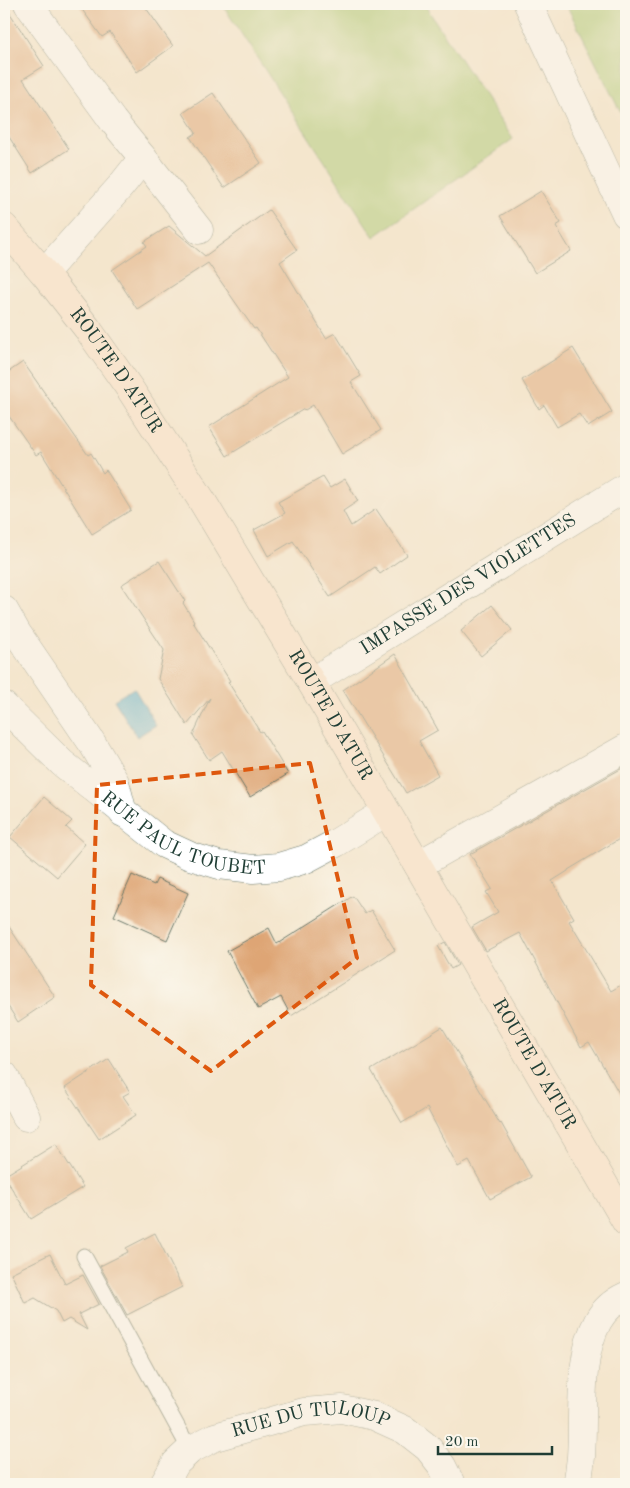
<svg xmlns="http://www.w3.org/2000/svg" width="630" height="1488" font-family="'Old Standard TT',serif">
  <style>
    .green { fill: #a9cb74; stroke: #648454 }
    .water { fill: #52aed0; stroke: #387682 }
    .building { fill: #dea574 }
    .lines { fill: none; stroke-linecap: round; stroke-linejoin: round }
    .service-casing { stroke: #6a786a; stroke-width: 17 }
    .minor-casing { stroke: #6a786a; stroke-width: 29 }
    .secondary-casing { stroke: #6a786a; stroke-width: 29 }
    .service { stroke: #fff; stroke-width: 15 }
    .minor { stroke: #fff; stroke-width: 28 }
    .secondary { stroke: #fce5cf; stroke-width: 28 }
    .marked { fill: none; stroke: #de580e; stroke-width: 4; stroke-dasharray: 10 6; stroke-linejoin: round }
    .labels { text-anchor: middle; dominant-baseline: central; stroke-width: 4; stroke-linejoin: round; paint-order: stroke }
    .street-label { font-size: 19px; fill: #1f3d34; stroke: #fbf7ec }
  </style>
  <rect width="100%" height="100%" fill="#fbf7ec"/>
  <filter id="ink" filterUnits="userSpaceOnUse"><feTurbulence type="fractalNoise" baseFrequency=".02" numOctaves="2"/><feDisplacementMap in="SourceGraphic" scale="10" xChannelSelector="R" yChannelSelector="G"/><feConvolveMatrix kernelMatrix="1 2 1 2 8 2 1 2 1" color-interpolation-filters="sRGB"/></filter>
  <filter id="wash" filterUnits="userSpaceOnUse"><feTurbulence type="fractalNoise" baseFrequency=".0096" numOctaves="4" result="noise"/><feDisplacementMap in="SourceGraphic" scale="20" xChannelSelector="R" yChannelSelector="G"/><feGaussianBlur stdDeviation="1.12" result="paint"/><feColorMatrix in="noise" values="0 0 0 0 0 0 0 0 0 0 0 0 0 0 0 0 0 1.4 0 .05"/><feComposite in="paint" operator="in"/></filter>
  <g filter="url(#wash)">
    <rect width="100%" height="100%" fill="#f4e6cd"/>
    <!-- green -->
    <path class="green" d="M 222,4 L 424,4 L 513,139 L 374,237 Z
      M 566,4 L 626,4 L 626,123 Z"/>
    <!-- water -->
    <path class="water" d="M 134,688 L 156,725 L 137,737 L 114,700 Z"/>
    <g id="blocks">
      <!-- building -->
      <path class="building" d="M 4,4 L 44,66 L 23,79 L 69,149 L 32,173 L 4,129 Z
        M 78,4 L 152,4 L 146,8 L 173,46 L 137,72 L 110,32 L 102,37 Z
        M 213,93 L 261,163 L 224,188 L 190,137 L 196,133 L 183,113 Z
        M 541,191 L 561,223 L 556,226 L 571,251 L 535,273 L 500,216 Z
        M 269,210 L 297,250 L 280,262 L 326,338 L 335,333 L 361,376 L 351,382 L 381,430 L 342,454 L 313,405 L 305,410 L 304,409 L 227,456 L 209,427 L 288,377 L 256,328 L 254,329 L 208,263 L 137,309 L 112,270 L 147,246 L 144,242 L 169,226 L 205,256 Z
        M 573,348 L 612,412 L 588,427 L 579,414 L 557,427 L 544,405 L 539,409 L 522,380 Z
        M 23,362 L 88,455 L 91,453 L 103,473 L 106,470 L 131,510 L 92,534 L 41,452 L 36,455 L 4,409 L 4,375 Z
        M 323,477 L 330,488 L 345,479 L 358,501 L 343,511 L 351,526 L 376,509 L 407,555 L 380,574 L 375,567 L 330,597 L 293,541 L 268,556 L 254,530 L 285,513 L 278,502 Z
        M 159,561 L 185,601 L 183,603 L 194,621 L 193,622 L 230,681 L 228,682 L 260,732 L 262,731 L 288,774 L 250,797 L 222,751 L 209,760 L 193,735 L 210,698 L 187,725 L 158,679 L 164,650 L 121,585 Z
        M 492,605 L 512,630 L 481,656 L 461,631 Z
        M 395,654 L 438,730 L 419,741 L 438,775 L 406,793 L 343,690 Z
        M 626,766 L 626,835 L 568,870 L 568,871 L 552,881 L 574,918 L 569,921 L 611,991 L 626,982 L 626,1105 L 589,1042 L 581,1047 L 520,933 L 486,951 L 472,927 L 498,912 L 486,892 L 492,889 L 470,854 Z
        M 44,797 L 72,821 L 66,827 L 85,844 L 57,877 L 10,837 Z
        M 132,875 L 154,885 L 157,879 L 188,893 L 167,940 L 114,916 Z
        M 353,896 L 365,914 L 371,910 L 395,950 L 291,1016 L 281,997 L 258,1009 L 227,951 L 269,928 L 277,944 Z
        M 4,919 L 55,997 L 18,1022 L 4,1000 Z
        M 445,942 L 458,965 L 451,969 L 438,946 Z
        M 442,1027 L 500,1124 L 501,1123 L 531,1177 L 490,1199 L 469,1161 L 458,1167 L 427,1108 L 402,1123 L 371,1070 Z
        M 109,1059 L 130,1092 L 123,1096 L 136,1115 L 99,1139 L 65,1088 Z
        M 56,1144 L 83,1187 L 31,1219 L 4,1176 Z
        M 155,1233 L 182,1287 L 127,1315 L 100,1266 L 128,1252 L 126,1248 Z
        M 50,1254 L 65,1284 L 83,1275 L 99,1304 L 79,1314 L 87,1330 L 69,1319 L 62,1323 L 56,1311 L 35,1298 L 25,1303 L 11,1273 Z"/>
    </g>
  </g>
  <g filter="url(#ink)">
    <use href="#blocks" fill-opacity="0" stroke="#6a786a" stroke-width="1"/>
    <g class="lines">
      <defs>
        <path id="service" d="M 84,1256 L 190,1450"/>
        <g id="minor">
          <path d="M 28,4 L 113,121 L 143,158 L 120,187 L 44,273"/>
          <path d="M 528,4 L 626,214"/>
          <path d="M 143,158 L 199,230"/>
          <path d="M 4,610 L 17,633 L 92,743 L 115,782 L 123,813"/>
          <path id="s1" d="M 311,682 L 626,487"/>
          <path id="s2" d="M 4,706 L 62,763 L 164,844 L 190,856 L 219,865 L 253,869 L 279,867 L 306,859 L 336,843 L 386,812"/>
          <path d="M 418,865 L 626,748"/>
          <path d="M 4,1075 L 26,1117"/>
          <path id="s3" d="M 164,1484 L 176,1463 L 190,1450 L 215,1437 L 304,1412 L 342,1409 L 374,1416 L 405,1430 L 428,1448 L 442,1466 L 451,1484"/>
          <path d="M 577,1484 C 579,1475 580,1466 581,1457 C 584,1415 577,1359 598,1321 C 604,1310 615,1301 626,1296"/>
        </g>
        <g id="secondary">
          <path id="s4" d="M 4,227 L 44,273 L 87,328 L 130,389 L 201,499 L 311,682 L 626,1222"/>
        </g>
      </defs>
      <!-- service casing -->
      <use href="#service" class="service-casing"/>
      <!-- minor casing -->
      <use href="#minor" class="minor-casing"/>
      <!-- secondary casing -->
      <use href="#secondary" class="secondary-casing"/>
      <!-- service -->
      <use href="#service" class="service"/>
      <!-- minor -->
      <use href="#minor" class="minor"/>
      <!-- secondary -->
      <use href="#secondary" class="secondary"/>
    </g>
  </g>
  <!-- marked area -->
  <path d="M0 0H630V1488H0ZM 310,763 L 357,958 L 211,1071 L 91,985 L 97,785 Z" fill="#f4e6cd" fill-opacity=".55" fill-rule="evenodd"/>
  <path class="marked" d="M 310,763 L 357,958 L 211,1071 L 91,985 L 97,785 Z"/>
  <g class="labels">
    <!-- street labels -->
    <g class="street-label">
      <text stroke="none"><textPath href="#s4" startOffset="182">ROUTE D'ATUR</textPath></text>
      <text stroke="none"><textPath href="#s1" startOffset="185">IMPASSE DES VIOLETTES</textPath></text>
      <text stroke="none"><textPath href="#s4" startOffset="588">ROUTE D'ATUR</textPath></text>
      <text stroke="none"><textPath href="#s2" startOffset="226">RUE PAUL TOUBET</textPath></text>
      <text stroke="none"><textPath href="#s4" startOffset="992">ROUTE D'ATUR</textPath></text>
      <text stroke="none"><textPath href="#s3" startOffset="170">RUE DU TULOUP</textPath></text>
    </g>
  </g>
  <!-- margin -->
  <rect width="630" height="1488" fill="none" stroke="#fbf7ec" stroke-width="20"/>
  <!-- scale -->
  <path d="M438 1446v8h114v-8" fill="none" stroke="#1f3d34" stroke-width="2.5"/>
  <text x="445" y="1446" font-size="15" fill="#1f3d34" stroke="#fbf7ec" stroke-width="4" paint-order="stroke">20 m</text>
</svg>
